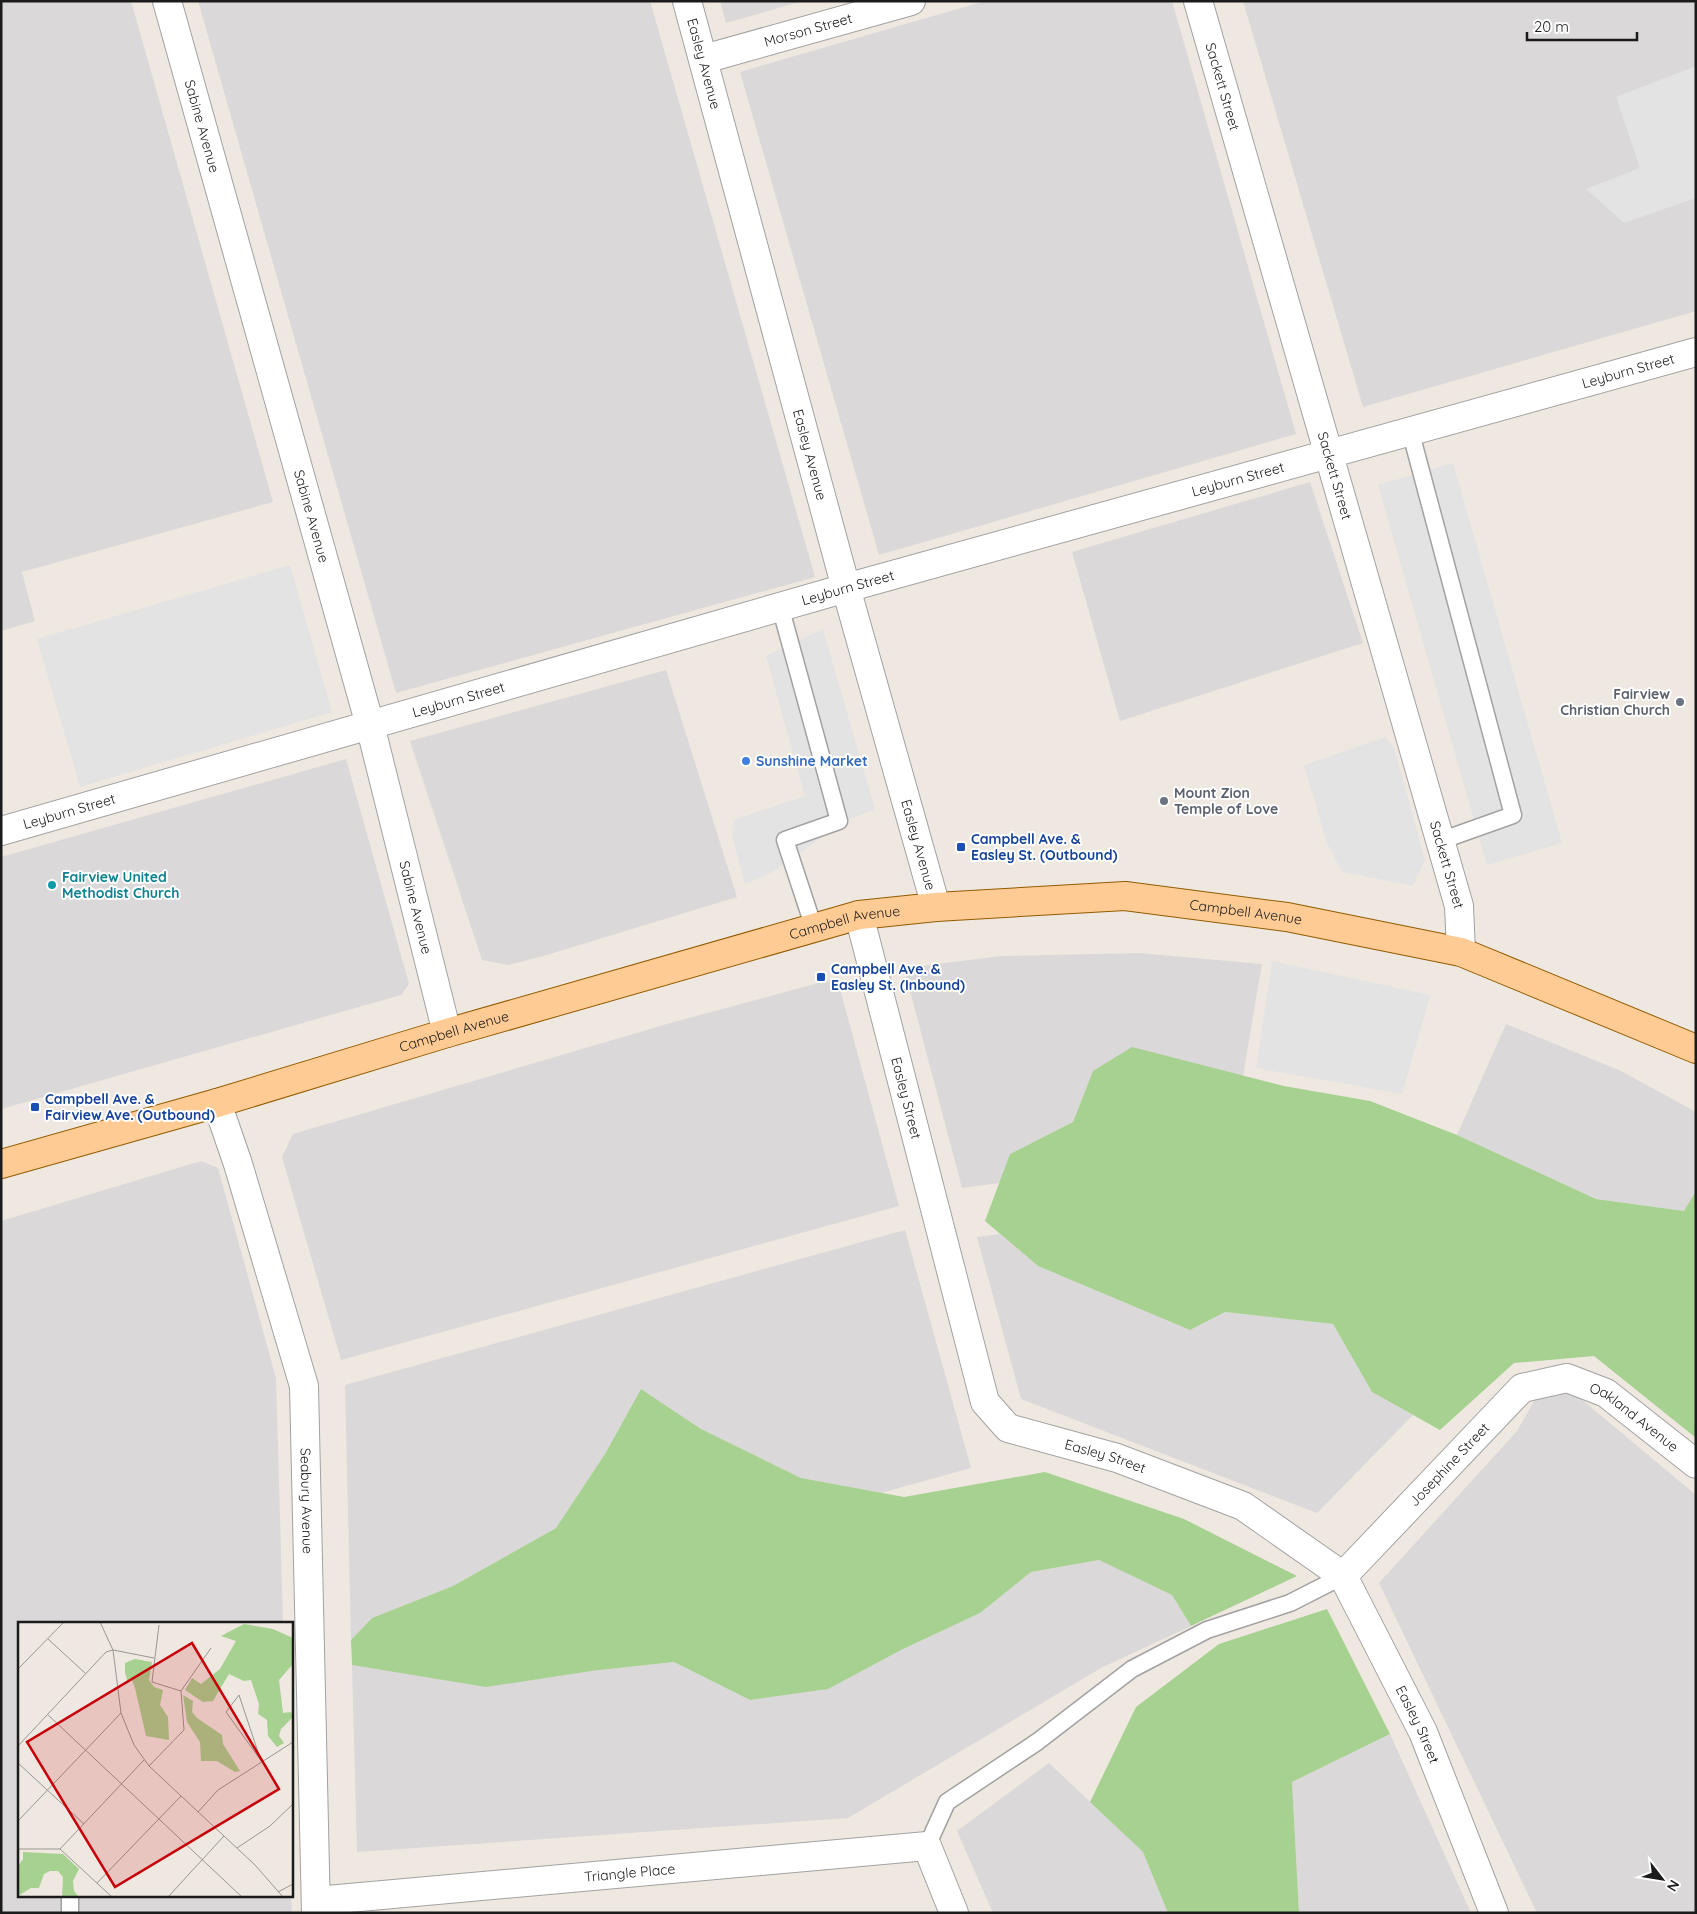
<svg xmlns="http://www.w3.org/2000/svg" width="1697" height="1914" font-family="Quicksand,sans-serif">
  <style>
    .residential { fill: #dad8d8 }
    .forest { fill: #a7d190 }
    .parking { fill: #e3e3e3 }
    .lines { fill: none; stroke-linecap: round; stroke-linejoin: round }
    .service-casing { stroke: #a2a2a2; stroke-width: 19 }
    .minor-casing { stroke: #a2a2a2; stroke-width: 30 }
    .primary-casing { stroke: #935b00; stroke-width: 30 }
    .service { stroke: #fff; stroke-width: 16 }
    .minor { stroke: #fff; stroke-width: 28 }
    .primary { stroke: #ffcb94; stroke-width: 28 }
    .worship-dot { fill: #6b7280; stroke: #fff; stroke-width: 2 }
    .shop-dot { fill: #3f7fe0; stroke: #fff; stroke-width: 2 }
    .transit-dot { fill: #1a4fb4; stroke: #fff; stroke-width: 2 }
    .culture-dot { fill: #0f9aa8; stroke: #fff; stroke-width: 2 }
    .labels { text-anchor: middle; dominant-baseline: central; stroke-width: 4; stroke-linejoin: round; paint-order: stroke }
    .street-label { font-size: 14px; fill: #1b1b1b; stroke: #fff }
    .worship-label { font-size: 14px; font-weight: bold; fill: #5b616d; stroke: #fff; text-anchor: end }
    .shop-label { font-size: 14px; font-weight: bold; fill: #366cbe; stroke: #fff; text-anchor: start }
    .transit-label { font-size: 14px; font-weight: bold; fill: #164399; stroke: #fff; text-anchor: start }
    .culture-label { font-size: 14px; font-weight: bold; fill: #0d838f; stroke: #fff; text-anchor: start }
    .inset-road { fill: none; stroke: #9a9691; stroke-width: 1 }
    .view { fill: #c7000a; fill-opacity: 0.15; stroke: #c7000a; stroke-width: 2.5 }
    .inset-edge { fill: none; stroke: #1b1b1b; stroke-width: 2.5 }
  </style>
  <rect width="100%" height="100%" fill="#eee8e0"/>
  <!-- residential -->
  <path class="residential" d="M 1,1 L 131,1 L 273,502 L 22,572 L 35,621 L 1,631 Z
    M 198,1 L 650,1 L 815,577 L 396,693 Z
    M 720,1 L 803,1 L 726,23 Z
    M 985,1 L 1172,1 L 1296,434 L 879,555 L 740,72 Z
    M 1243,1 L 1694,1 L 1696,9 L 1696,311 L 1363,407 Z
    M 1310,482 L 1363,643 L 1120,721 L 1072,552 Z
    M 666,670 L 737,897 L 540,957 L 508,965 L 482,960 L 410,741 Z
    M 346,759 L 409,984 L 401,995 L 1,1109 L 1,857 Z
    M 1139,953 L 1262,964 L 1243,1076 L 1212,1069 L 1093,1071 L 1073,1122 L 1010,1154 L 1000,1183 L 962,1188 L 904,968 L 1002,956 Z
    M 837,978 L 899,1206 L 341,1360 L 282,1157 L 293,1134 L 674,1022 Z
    M 1506,1024 L 1621,1071 L 1696,1112 L 1696,1191 L 1684,1211 L 1596,1199 L 1457,1135 Z
    M 201,1161 L 218,1168 L 276,1378 L 283,1623 L 19,1623 L 19,1895 L 291,1895 L 292,1913 L 1,1913 L 1,1221 Z
    M 905,1230 L 971,1468 L 881,1493 L 801,1478 L 701,1429 L 641,1389 L 605,1454 L 556,1528 L 453,1586 L 372,1618 L 351,1640 L 345,1385 Z
    M 1000,1234 L 1038,1266 L 1190,1330 L 1225,1312 L 1333,1324 L 1372,1392 L 1413,1415 L 1317,1513 L 1021,1399 L 977,1237 Z
    M 1550,1373 L 1696,1495 L 1696,1913 L 1537,1913 L 1379,1583 L 1517,1431 Z
    M 1099,1560 L 1172,1595 L 1191,1626 L 1101,1668 L 848,1818 L 357,1852 L 352,1665 L 404,1672 L 591,1671 L 674,1662 L 750,1700 L 829,1688 L 901,1650 L 980,1613 L 1031,1572 Z
    M 1390,1734 L 1471,1913 L 1299,1913 L 1292,1782 Z
    M 1049,1763 L 1143,1852 L 1168,1913 L 993,1913 L 957,1831 Z"/>
  <!-- forest -->
  <path class="forest" d="M 1132,1047 L 1284,1086 L 1370,1101 L 1457,1135 L 1596,1199 L 1684,1211 L 1696,1191 L 1696,1438 L 1594,1356 L 1514,1363 L 1440,1430 L 1372,1392 L 1333,1324 L 1225,1312 L 1190,1330 L 1038,1266 L 985,1221 L 1010,1154 L 1073,1122 L 1093,1071 Z
    M 641,1389 L 701,1429 L 801,1478 L 904,1497 L 1045,1472 L 1184,1519 L 1297,1576 L 1191,1626 L 1172,1595 L 1099,1560 L 1031,1572 L 980,1613 L 901,1650 L 828,1689 L 750,1700 L 674,1662 L 591,1671 L 486,1687 L 352,1665 L 351,1640 L 372,1618 L 453,1586 L 556,1528 L 605,1454 Z
    M 1327,1609 L 1390,1734 L 1292,1782 L 1299,1913 L 1168,1913 L 1143,1852 L 1090,1802 L 1136,1707 L 1219,1644 Z"/>
  <!-- parking -->
  <path class="parking" d="M 1696,66 L 1696,198 L 1624,223 L 1586,189 L 1640,168 L 1616,97 Z
    M 1453,463 L 1562,843 L 1487,865 L 1378,485 Z
    M 290,565 L 332,712 L 80,787 L 37,639 Z
    M 823,629 L 875,810 L 849,819 L 769,874 L 745,884 L 732,835 L 734,820 L 805,796 L 766,656 Z
    M 1386,737 L 1394,748 L 1425,860 L 1413,886 L 1342,872 L 1327,843 L 1304,765 Z
    M 1272,961 L 1430,995 L 1402,1094 L 1256,1068 Z"/>
  <g class="lines">
    <defs>
      <path id="service" d="M 1410,430 L 1513,815 L 1440,841
        M 780,606 L 839,821 L 785,840 L 814,928
        M 927,1846 L 947,1802 L 1037,1742 L 1132,1669 L 1207,1630 L 1290,1603 L 1343,1576
        M 70,1913 L 70,1895"/>
      <g id="minor">
        <path id="s1" d="M 167,1 L 370,725 L 447,1033"/>
        <path id="s2" d="M 687,1 L 846,588 L 936,907"/>
        <path id="s3" d="M 1198,1 L 1459,906 L 1461,952"/>
        <path id="s4" d="M 704,59 L 911,1"/>
        <path id="s5" d="M 1,831 L 846,588 L 1696,352"/>
        <path id="s6" d="M 859,915 L 985,1402 L 1008,1428 L 1117,1458 L 1243,1506 L 1343,1576 L 1423,1732 L 1494,1913"/>
        <path id="s7" d="M 217,1103 L 238,1164 L 304,1386 L 316,1913"/>
        <path id="s8" d="M 1343,1576 L 1522,1388 L 1567,1378 L 1606,1393 L 1696,1464"/>
        <path id="s9" d="M 316,1901 L 927,1846 L 954,1913"/>
      </g>
      <g id="primary">
        <path id="s10" d="M 1,1164 L 217,1103 L 447,1033 L 859,915 L 936,907 L 1125,896 L 1287,917 L 1461,952 L 1696,1049"/>
      </g>
    </defs>
    <!-- service casing -->
    <use href="#service" class="service-casing"/>
    <!-- minor casing -->
    <use href="#minor" class="minor-casing"/>
    <!-- primary casing -->
    <use href="#primary" class="primary-casing"/>
    <!-- service -->
    <use href="#service" class="service"/>
    <!-- minor -->
    <use href="#minor" class="minor"/>
    <!-- primary -->
    <use href="#primary" class="primary"/>
  </g>
  <!-- markers -->
  <g class="worship-dot">
    <circle cx="1680" cy="702" r="5"/>
    <circle cx="1164" cy="801" r="5"/>
  </g>
  <circle class="shop-dot" cx="746" cy="761" r="5"/>
  <g class="transit-dot">
    <rect x="956" y="842" width="10" height="10" rx="2.5"/>
    <rect x="816" y="972" width="10" height="10" rx="2.5"/>
    <rect x="30" y="1102" width="10" height="10" rx="2.5"/>
  </g>
  <circle class="culture-dot" cx="52" cy="885" r="5"/>
  <g class="labels">
    <!-- street labels -->
    <g class="street-label">
      <text stroke="none"><textPath href="#s4" startOffset="108">Morson Street</textPath></text>
      <text stroke="none"><textPath href="#s2" startOffset="65">Easley Avenue</textPath></text>
      <text stroke="none"><textPath href="#s3" startOffset="89">Sackett Street</textPath></text>
      <text stroke="none"><textPath href="#s1" startOffset="130">Sabine Avenue</textPath></text>
      <text stroke="none"><textPath href="#s5" startOffset="1691">Leyburn Street</textPath></text>
      <text stroke="none"><textPath href="#s2" startOffset="470">Easley Avenue</textPath></text>
      <text stroke="none"><textPath href="#s3" startOffset="494">Sackett Street</textPath></text>
      <text stroke="none"><textPath href="#s5" startOffset="1286">Leyburn Street</textPath></text>
      <text stroke="none"><textPath href="#s1" startOffset="535">Sabine Avenue</textPath></text>
      <text stroke="none"><textPath href="#s5" startOffset="881">Leyburn Street</textPath></text>
      <text stroke="none"><textPath href="#s5" startOffset="476">Leyburn Street</textPath></text>
      <text stroke="none"><textPath href="#s5" startOffset="71">Leyburn Street</textPath></text>
      <text stroke="none"><textPath href="#s2" startOffset="875">Easley Avenue</textPath></text>
      <text stroke="none"><textPath href="#s3" startOffset="899">Sackett Street</textPath></text>
      <text stroke="none"><textPath href="#s1" startOffset="940">Sabine Avenue</textPath></text>
      <text stroke="none"><textPath href="#s10" startOffset="1282">Campbell Avenue</textPath></text>
      <text stroke="none"><textPath href="#s10" startOffset="878">Campbell Avenue</textPath></text>
      <text stroke="none"><textPath href="#s10" startOffset="472">Campbell Avenue</textPath></text>
      <text stroke="none"><textPath href="#s6" startOffset="189">Easley Street</textPath></text>
      <text stroke="none"><textPath href="#s8" startOffset="384">Oakland Avenue</textPath></text>
      <text stroke="none"><textPath href="#s6" startOffset="639">Easley Street</textPath></text>
      <text stroke="none"><textPath href="#s8" startOffset="154">Josephine Street</textPath></text>
      <text stroke="none"><textPath href="#s7" startOffset="411">Seabury Avenue</textPath></text>
      <text stroke="none"><textPath href="#s6" startOffset="1074">Easley Street</textPath></text>
      <text stroke="none"><textPath href="#s9" startOffset="315">Triangle Place</textPath></text>
    </g>
    <!-- worship labels -->
    <g class="worship-label">
      <text x="1670" y="694">Fairview<tspan x="1670" dy="16">Christian Church</tspan></text>
      <text x="1174" y="793" text-anchor="start">Mount Zion<tspan x="1174" dy="16">Temple of Love</tspan></text>
    </g>
    <!-- shop labels -->
    <g class="shop-label">
      <text x="756" y="761">Sunshine Market</text>
    </g>
    <!-- transit labels -->
    <g class="transit-label">
      <text x="971" y="839">Campbell Ave. &amp;<tspan x="971" dy="16">Easley St. (Outbound)</tspan></text>
      <text x="831" y="969">Campbell Ave. &amp;<tspan x="831" dy="16">Easley St. (Inbound)</tspan></text>
      <text x="45" y="1099">Campbell Ave. &amp;<tspan x="45" dy="16">Fairview Ave. (Outbound)</tspan></text>
    </g>
    <!-- culture labels -->
    <g class="culture-label">
      <text x="62" y="877">Fairview United<tspan x="62" dy="16">Methodist Church</tspan></text>
    </g>
  </g>
  <!-- overview -->
  <g transform="translate(18 1622)">
    <rect width="275" height="275" fill="#eee8e0"/>
    <path d="M 226,2 L 255,7 L 275,16 L 275,42 L 261,58 L 265,91 L 273,90 L 275,95 L 263,107 L 261,114 L 266,121 L 259,125 L 250,114 L 249,98 L 240,92 L 241,82 L 233,58 L 226,59 L 211,52 L 195,79 L 185,80 L 167,68 L 174,56 L 183,62 L 202,47 L 218,19 L 203,14 ZM 117,37 L 134,40 L 131,58 L 136,65 L 145,68 L 142,83 L 150,95 L 151,118 L 128,114 L 117,66 L 114,58 L 109,58 L 107,50 L 107,41 ZM 165,73 L 175,79 L 174,90 L 179,96 L 204,113 L 205,122 L 222,149 L 217,150 L 199,139 L 183,139 L 182,120 L 169,100 ZM 5,230 L 45,232 L 61,247 L 55,259 L 56,269 L 61,275 L 44,275 L 45,255 L 40,249 L 32,249 L 26,252 L 21,266 L 13,266 L 0,274 L 0,244 L 5,237 Z" fill="#a7d190"/>
    <path class="inset-road" d="M 82,0 L 95,28 L 103,91 L 116,123 L 131,144 L 237,243 L 265,275M 141,3 L 134,60 L 163,69M 30,17 L 67,51M 0,47 L 46,0M 221,73 L 208,90 L 244,140M 221,73 L 242,136M 29,92 L 224,275M 0,124 L 88,30 L 95,28 L 136,36M 0,141 L 66,202M 131,144 L 166,108 L 163,69 L 193,26M 180,190 L 200,168 L 275,120M 0,199 L 103,91M 219,226 L 252,204 L 275,182M 0,227 L 42,227 L 94,275M 42,227 L 126,138M 79,261 L 163,174M 260,270 L 275,262M 150,275 L 206,214"/>
    <path class="view" d="M 174,21 L 261,167 L 97,265 L 9,120 Z"/>
    <rect width="275" height="275" class="inset-edge"/>
  </g>
  <!-- border -->
  <rect width="1697" height="1914" fill="none" stroke="#1b1b1b" stroke-width="5"/>
  <!-- north arrow -->
  <g transform="translate(1662 1879) rotate(121)" stroke="#ffffff" stroke-width="4" paint-order="stroke">
  <path d="M0-4L9 19L0 12L-9 19Z" fill="#1b1b1b"/>
  <text y="-8" font-size="14" font-weight="bold" text-anchor="middle" fill="#1b1b1b">N</text>
  </g>
  <!-- scale -->
  <path d="M1527 32v8h110v-8" fill="none" stroke="#1b1b1b" stroke-width="2.5"/>
  <text x="1534" y="32" font-size="15" fill="#1b1b1b" stroke="#ffffff" stroke-width="4" paint-order="stroke">20 m</text>
</svg>
